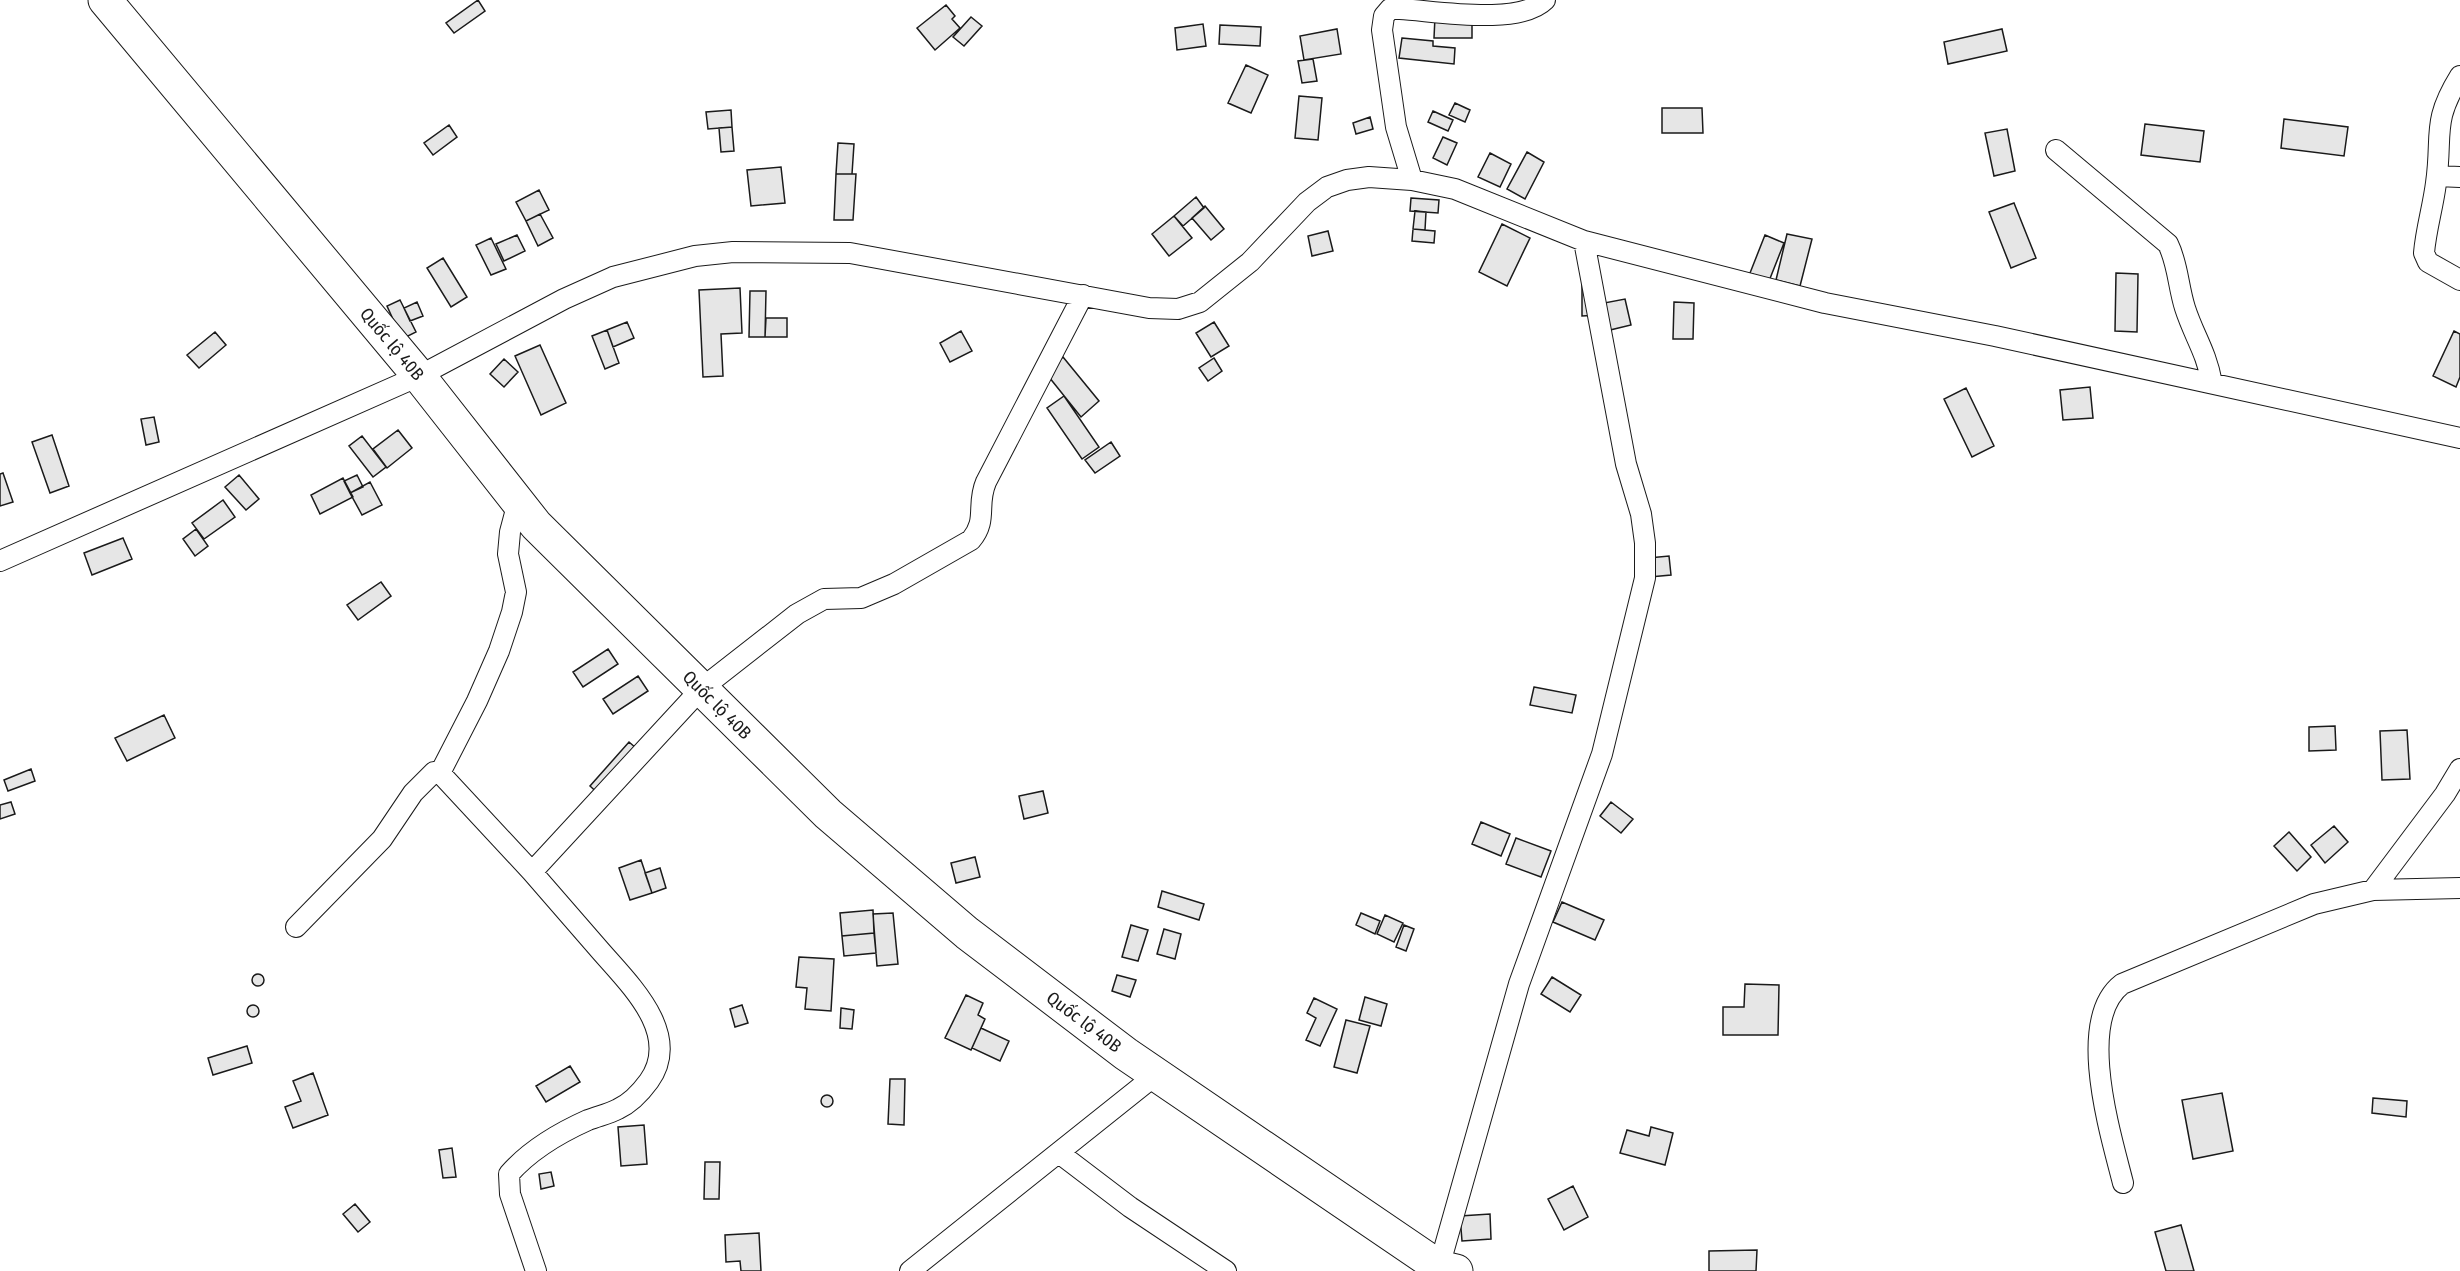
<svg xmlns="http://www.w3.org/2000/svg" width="2460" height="1271" font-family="'Fira Sans Condensed',sans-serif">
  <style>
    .building { fill: #e6e6e6; stroke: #1a1a1a; stroke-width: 1.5 }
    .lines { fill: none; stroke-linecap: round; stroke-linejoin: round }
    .minor-casing { stroke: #1a1a1a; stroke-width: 22 }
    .trunk-casing { stroke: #1a1a1a; stroke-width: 35 }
    .minor { stroke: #fff; stroke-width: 20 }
    .trunk { stroke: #fff; stroke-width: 33 }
    .labels { text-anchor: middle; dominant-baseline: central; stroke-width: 4.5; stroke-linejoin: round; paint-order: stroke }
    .street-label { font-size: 18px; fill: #1a1a1a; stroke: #fff }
  </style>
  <rect width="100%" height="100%" fill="#fff"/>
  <!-- building -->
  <path class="building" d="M 478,0 L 485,11 L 454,33 L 446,23 Z
    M 946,5 L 955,16 L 952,19 L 960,28 L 935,50 L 917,28 Z
    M 971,17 L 982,26 L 964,46 L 953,37 Z
    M 1435,17 L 1472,18 L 1472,38 L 1434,38 Z
    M 1203,24 L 1206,46 L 1177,50 L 1175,28 Z
    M 1220,25 L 1261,27 L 1260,46 L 1219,44 Z
    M 1337,29 L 1341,54 L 1304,60 L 1300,36 Z
    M 2002,29 L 2007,51 L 1948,64 L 1944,42 Z
    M 1402,38 L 1433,41 L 1433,46 L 1455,48 L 1454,64 L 1399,58 Z
    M 1313,59 L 1317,81 L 1302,83 L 1298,61 Z
    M 1246,65 L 1268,75 L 1251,113 L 1228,103 Z
    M 1299,96 L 1322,98 L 1318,140 L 1295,138 Z
    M 1455,103 L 1470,110 L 1465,122 L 1449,115 Z
    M 1662,108 L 1702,108 L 1703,133 L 1662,133 Z
    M 731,110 L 732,127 L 708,129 L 706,112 Z
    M 1433,111 L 1453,120 L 1448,131 L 1428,122 Z
    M 1370,117 L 1373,129 L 1356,134 L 1353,123 Z
    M 2284,119 L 2348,127 L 2344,156 L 2281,148 Z
    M 2145,124 L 2204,131 L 2200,162 L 2141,155 Z
    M 449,125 L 457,137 L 433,155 L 424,143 Z
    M 732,127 L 734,151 L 721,152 L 719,128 Z
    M 2007,129 L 2015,171 L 1994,176 L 1985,133 Z
    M 1443,137 L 1457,143 L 1447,165 L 1433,158 Z
    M 838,143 L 854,144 L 852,174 L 836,174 Z
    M 1527,152 L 1544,162 L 1525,199 L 1507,189 Z
    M 1490,153 L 1511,164 L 1500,187 L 1478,177 Z
    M 781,167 L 785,203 L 751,206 L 747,170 Z
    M 836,174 L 856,174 L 853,220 L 834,220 Z
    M 539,190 L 549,210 L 526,221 L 516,202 Z
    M 1196,197 L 1204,208 L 1183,226 L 1174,216 Z
    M 1411,198 L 1439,200 L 1438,213 L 1410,211 Z
    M 2014,203 L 2036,258 L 2011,268 L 1989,212 Z
    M 1205,206 L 1224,229 L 1211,240 L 1192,218 Z
    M 1415,211 L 1426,212 L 1425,230 L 1413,229 Z
    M 540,214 L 553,238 L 538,246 L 526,221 Z
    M 1174,216 L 1192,238 L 1169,256 L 1152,234 Z
    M 1502,224 L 1530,238 L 1507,286 L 1479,272 Z
    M 1413,229 L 1435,231 L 1434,243 L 1412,241 Z
    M 1328,231 L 1333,251 L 1312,256 L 1308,236 Z
    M 1787,234 L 1812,239 L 1800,286 L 1776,280 Z
    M 517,235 L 525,251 L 504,261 L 496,244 Z
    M 1765,235 L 1784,243 L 1769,281 L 1750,273 Z
    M 491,238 L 506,269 L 491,275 L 476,245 Z
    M 443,258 L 467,297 L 451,307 L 427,268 Z
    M 2116,273 L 2138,274 L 2137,332 L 2115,331 Z
    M 1600,282 L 1600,315 L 1582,316 L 1582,283 Z
    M 740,288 L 742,333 L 721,334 L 723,376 L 703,377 L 699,290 Z
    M 750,291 L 766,291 L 765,337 L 749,337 Z
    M 1625,299 L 1631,325 L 1610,330 L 1604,303 Z
    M 400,300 L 416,332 L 402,339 L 387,306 Z
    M 417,302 L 423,316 L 410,321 L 404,308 Z
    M 1674,302 L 1694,303 L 1693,339 L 1673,339 Z
    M 766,318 L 787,318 L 787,337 L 765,337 Z
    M 627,322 L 634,338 L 613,347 L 607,330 Z
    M 1214,322 L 1229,346 L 1211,357 L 1196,333 Z
    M 607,330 L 619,363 L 605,369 L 592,336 Z
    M 961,331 L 972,351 L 950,362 L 940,343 Z
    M 2454,331 L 2460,334 L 2460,377 L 2456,387 L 2433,376 Z
    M 215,332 L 226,345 L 199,368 L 187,355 Z
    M 540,345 L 566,403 L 541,415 L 515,356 Z
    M 1063,357 L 1099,401 L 1081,417 L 1045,372 Z
    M 1214,358 L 1222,371 L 1208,381 L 1199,368 Z
    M 504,359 L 518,372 L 504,387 L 490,374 Z
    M 2090,387 L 2093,418 L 2063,420 L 2060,390 Z
    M 1966,388 L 1994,446 L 1972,457 L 1944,399 Z
    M 1064,396 L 1099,447 L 1082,459 L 1047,408 Z
    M 154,417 L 159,442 L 146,445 L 141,419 Z
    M 398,430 L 412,448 L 387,468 L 373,449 Z
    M 52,435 L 69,486 L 50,493 L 32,442 Z
    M 362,436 L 386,467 L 373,477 L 349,446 Z
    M 1111,442 L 1120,456 L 1095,473 L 1085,460 Z
    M 3,473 L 13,502 L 0,506 L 0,474 Z
    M 239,475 L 259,499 L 246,510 L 225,487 Z
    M 357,475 L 363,487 L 350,493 L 344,481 Z
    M 343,478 L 353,497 L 320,514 L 311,495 Z
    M 370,482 L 382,505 L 362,515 L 350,493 Z
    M 223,500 L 235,517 L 204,539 L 192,523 Z
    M 196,529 L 208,546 L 195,556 L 183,539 Z
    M 123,538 L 132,559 L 92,575 L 84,553 Z
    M 1669,556 L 1671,575 L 1639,578 L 1638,559 Z
    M 381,582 L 391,596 L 358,620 L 347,605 Z
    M 608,649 L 618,664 L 583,687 L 573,672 Z
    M 638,676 L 648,691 L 613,714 L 603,699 Z
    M 1534,687 L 1576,695 L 1572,713 L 1530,705 Z
    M 164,715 L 175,738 L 127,761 L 115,738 Z
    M 2335,726 L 2336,750 L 2309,751 L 2309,727 Z
    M 2407,730 L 2410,779 L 2382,780 L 2380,731 Z
    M 629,742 L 643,754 L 604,799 L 590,786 Z
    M 31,769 L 35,781 L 8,791 L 4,780 Z
    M 1043,791 L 1048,813 L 1024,819 L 1019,796 Z
    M 11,802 L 15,814 L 0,819 L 0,805 Z
    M 1611,802 L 1633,819 L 1621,833 L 1600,816 Z
    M 1481,822 L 1510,834 L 1501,856 L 1472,844 Z
    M 2334,826 L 2348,842 L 2325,863 L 2311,845 Z
    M 2289,832 L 2311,857 L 2297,871 L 2274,846 Z
    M 1516,838 L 1551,851 L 1541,877 L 1506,864 Z
    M 975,857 L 980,877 L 956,883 L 951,863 Z
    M 641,860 L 652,893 L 630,900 L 619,868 Z
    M 660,868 L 666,888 L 652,893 L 645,873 Z
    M 1162,891 L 1204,904 L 1199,920 L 1158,907 Z
    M 1562,902 L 1604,920 L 1595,940 L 1553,922 Z
    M 873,910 L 874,933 L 842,936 L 840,913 Z
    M 893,913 L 898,964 L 877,966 L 873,914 Z
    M 1361,913 L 1380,921 L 1375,934 L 1356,925 Z
    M 1385,915 L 1403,923 L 1394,942 L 1377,934 Z
    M 1131,925 L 1148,930 L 1138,961 L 1122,957 Z
    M 1404,925 L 1414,929 L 1406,951 L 1396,947 Z
    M 1164,929 L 1181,934 L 1175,959 L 1157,954 Z
    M 874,933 L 876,953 L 844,956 L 842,936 Z
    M 799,957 L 834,959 L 831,1011 L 805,1009 L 807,988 L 796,987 Z
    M252 980a6 6 0 1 1 12 0a6 6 0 1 1-12 0Z
    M 1117,975 L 1136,980 L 1130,997 L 1112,991 Z
    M 1552,977 L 1581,995 L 1570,1012 L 1541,994 Z
    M 1745,984 L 1779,985 L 1778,1035 L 1723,1035 L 1723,1007 L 1744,1007 Z
    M 966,995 L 983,1003 L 978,1015 L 985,1019 L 971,1050 L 945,1038 Z
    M 1365,997 L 1387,1004 L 1381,1026 L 1359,1020 Z
    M 1314,998 L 1337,1009 L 1320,1046 L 1306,1040 L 1316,1018 L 1307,1013 Z
    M247 1011a6 6 0 1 1 12 0a6 6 0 1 1-12 0Z
    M 742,1005 L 748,1023 L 735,1027 L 730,1009 Z
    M 841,1008 L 854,1010 L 852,1029 L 840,1028 Z
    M 1346,1020 L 1370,1026 L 1357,1073 L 1334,1067 Z
    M 981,1028 L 1009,1041 L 1000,1061 L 972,1048 Z
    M 247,1046 L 252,1063 L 213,1075 L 208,1058 Z
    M 570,1066 L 580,1082 L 546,1102 L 536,1086 Z
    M 313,1073 L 328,1115 L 293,1128 L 285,1107 L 301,1101 L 293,1081 Z
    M 890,1079 L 905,1079 L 904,1125 L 888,1124 Z
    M 2222,1093 L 2233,1151 L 2193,1159 L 2182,1100 Z
    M821 1101a6 6 0 1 1 12 0a6 6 0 1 1-12 0Z
    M 2373,1098 L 2407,1101 L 2406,1117 L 2372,1113 Z
    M 644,1125 L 647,1164 L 621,1166 L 618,1127 Z
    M 1651,1127 L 1673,1133 L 1665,1165 L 1620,1153 L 1627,1130 L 1649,1136 Z
    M 452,1148 L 456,1177 L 443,1178 L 439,1150 Z
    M 705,1162 L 720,1162 L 719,1199 L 704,1199 Z
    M 551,1172 L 554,1186 L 541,1189 L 539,1174 Z
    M 1573,1186 L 1588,1217 L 1564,1230 L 1548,1199 Z
    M 355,1204 L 370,1222 L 358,1232 L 343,1214 Z
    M 1490,1214 L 1491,1239 L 1462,1241 L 1460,1216 Z
    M 2181,1225 L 2194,1271 L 2166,1271 L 2155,1232 Z
    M 759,1233 L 761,1271 L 741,1271 L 740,1261 L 726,1262 L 725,1235 Z
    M 1757,1250 L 1756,1271 L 1709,1271 L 1709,1251 Z"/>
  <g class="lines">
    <defs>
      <path id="minor" d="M 2460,76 C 2431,123 2443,134 2436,183 C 2433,207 2426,229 2424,253 L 2428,262 L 2460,280
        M 2056,150 L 2168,244 C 2178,264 2178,286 2185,308 C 2194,336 2206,351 2212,383
        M 2437,176 L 2460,177
        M 1412,180 L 1396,127 L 1382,30 L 1384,16 L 1390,9 L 1400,9 C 1436,11 1519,26 1545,0
        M 0,561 L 419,376 L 564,299 L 613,277 L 695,256 L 733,252 L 850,253 L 1149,308 L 1178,309 L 1200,302 L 1250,262 L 1307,202 L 1327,187 L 1347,180 L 1369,177 L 1412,180 L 1455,189 L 1584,241 L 1825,303 L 1995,336 L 2460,438
        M 440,773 L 477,701 L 499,651 L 512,612 L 516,592 L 508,554 L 510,532 L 518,502
        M 532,872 C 554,897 576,923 598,948 C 628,983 683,1033 649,1081 C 641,1092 631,1103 618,1109 C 609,1114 598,1116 588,1120 C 559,1133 530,1150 509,1174 L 510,1194 L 536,1271
        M 2373,890 L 2445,794 L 2460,769
        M 296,927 L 382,839 L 413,793 L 434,772 L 440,773 L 532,872 L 701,689 L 797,614 L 824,599 L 861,598 L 894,584 L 971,540 C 988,520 976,505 986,482 L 1083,295
        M 1059,1153 L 1130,1207 L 1226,1271
        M 2123,1183 C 2111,1135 2075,1020 2122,984 L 2314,904 L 2373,890 L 2460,888
        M 1439,1267 L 1519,984 L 1602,754 L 1645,578 L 1645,543 L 1641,514 L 1626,464 L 1584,241
        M 910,1271 L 1157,1074"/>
      <path id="trunk" d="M 105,0 L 419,376 L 536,525 L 828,814 L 967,933 L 1126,1054 L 1439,1267 L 1456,1271"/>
    </defs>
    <!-- minor casing -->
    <use href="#minor" class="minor-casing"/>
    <!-- trunk casing -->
    <use href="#trunk" class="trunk-casing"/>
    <!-- minor -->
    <use href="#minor" class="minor"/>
    <!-- trunk -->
    <use href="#trunk" class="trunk"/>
  </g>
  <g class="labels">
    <!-- street labels -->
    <g class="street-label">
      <text transform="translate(392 344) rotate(50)">Quốc lộ 40B</text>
      <text transform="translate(717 705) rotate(45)">Quốc lộ 40B</text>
      <text transform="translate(1084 1022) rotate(37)">Quốc lộ 40B</text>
    </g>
  </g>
</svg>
